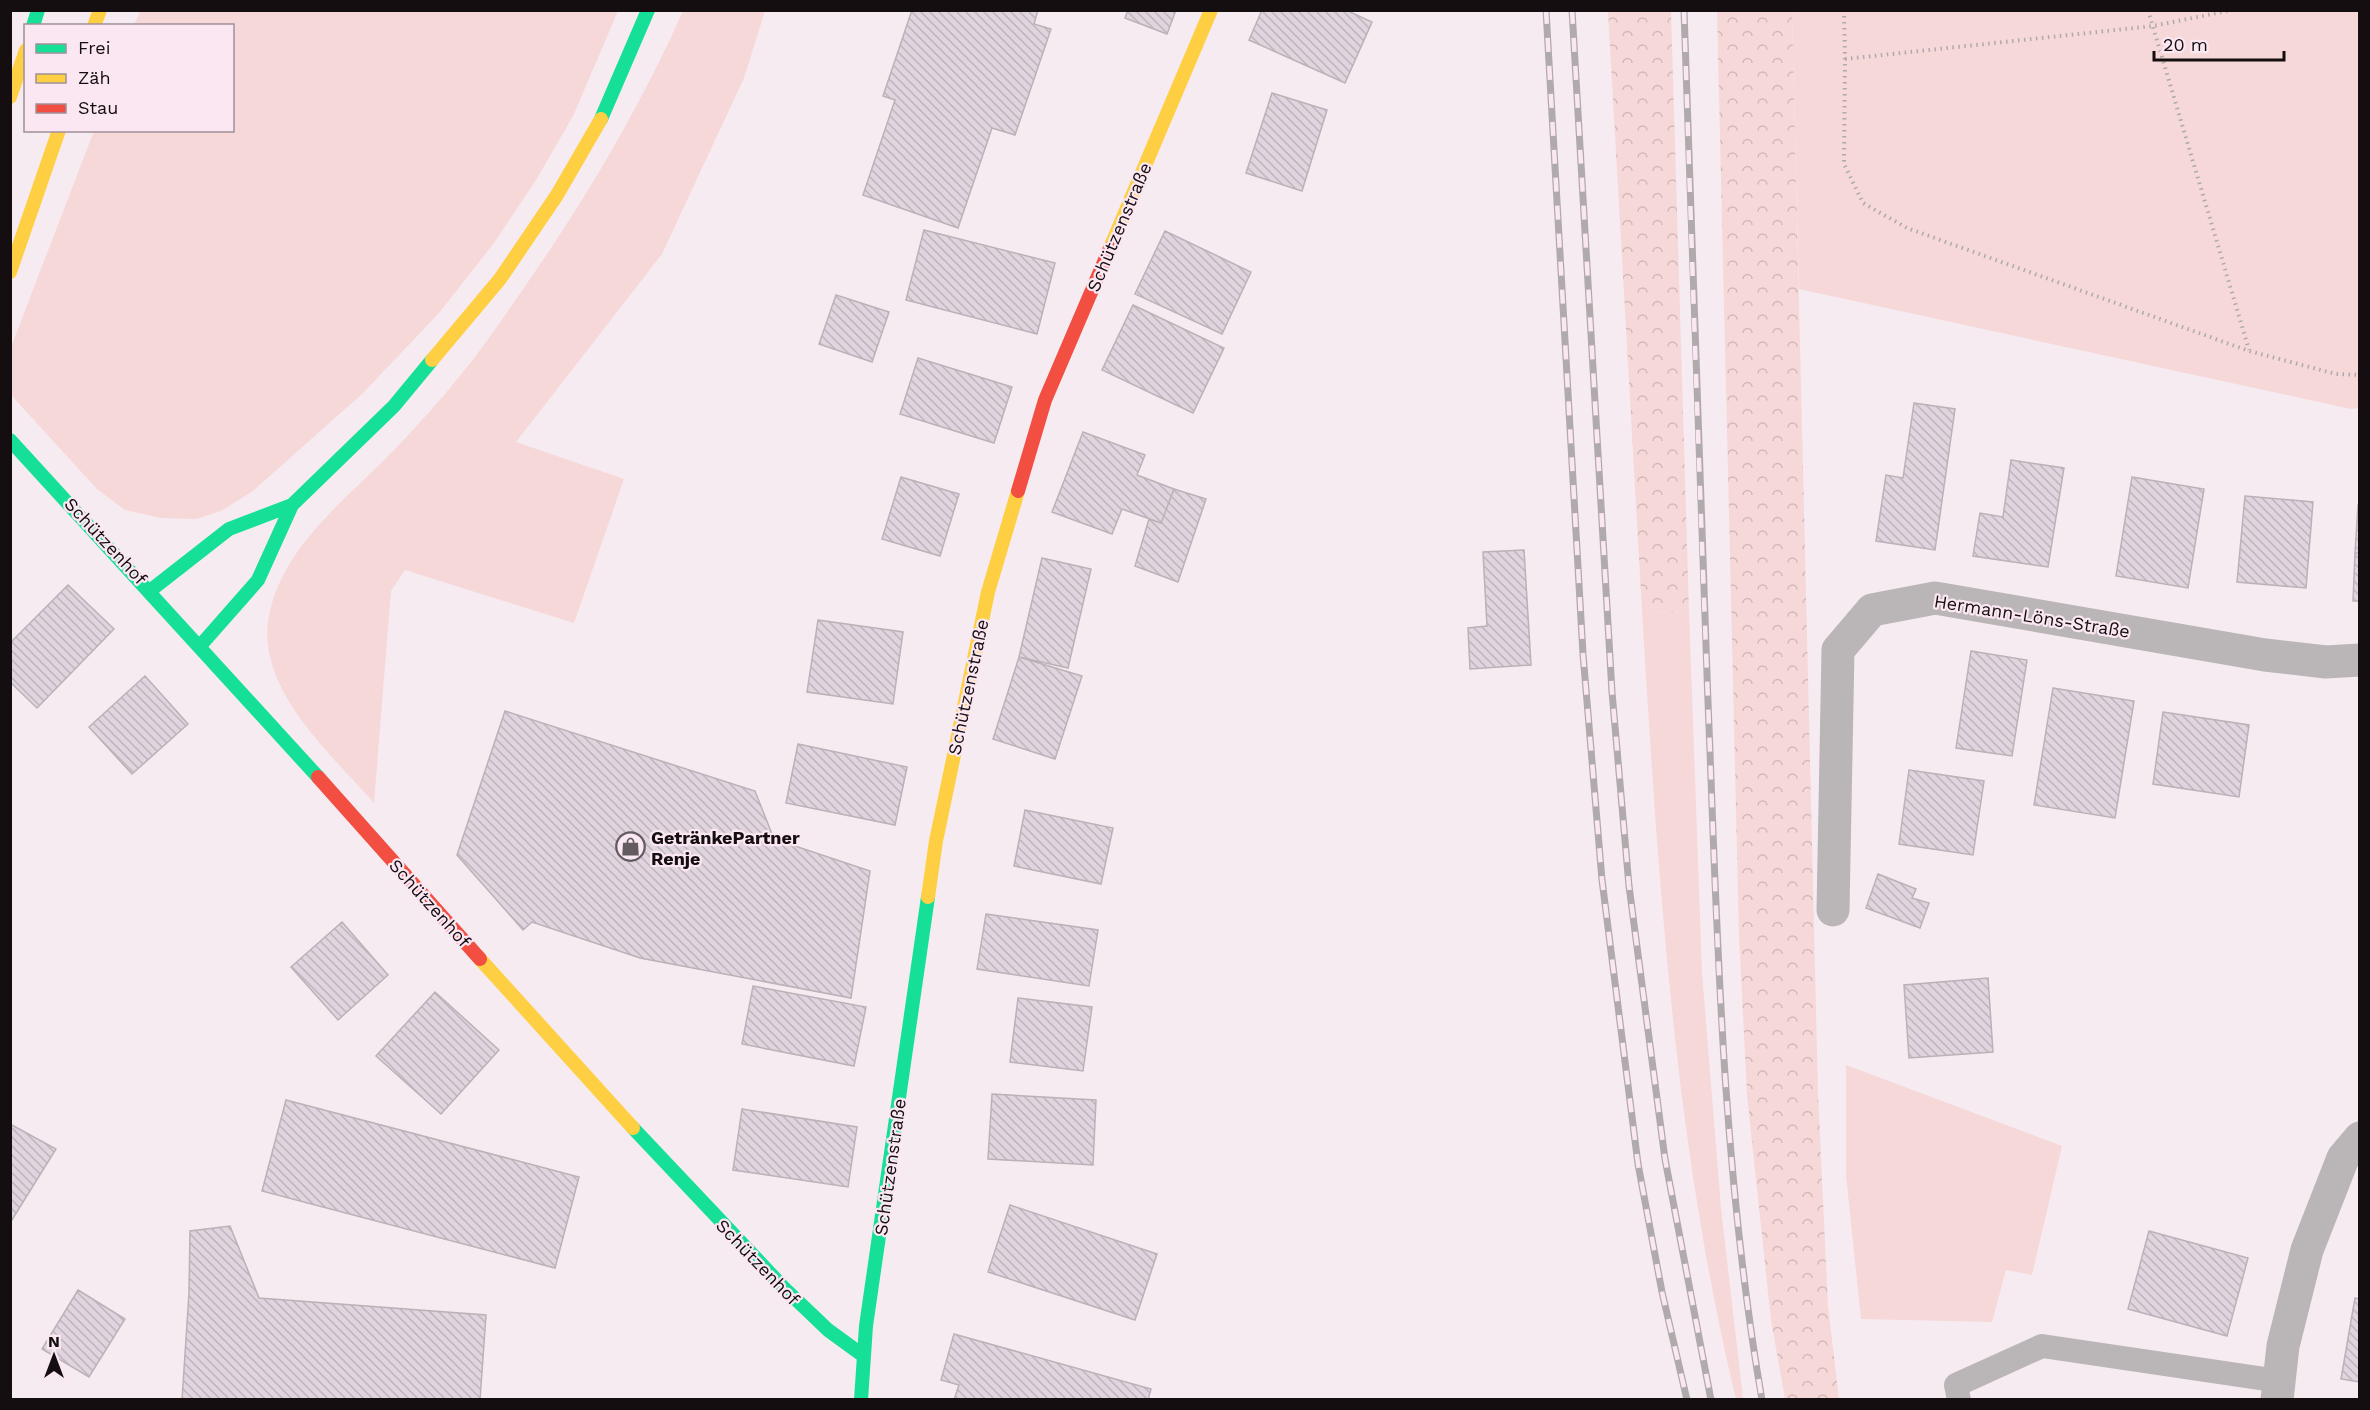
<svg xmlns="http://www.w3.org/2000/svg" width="2370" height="1410" font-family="'Work Sans',sans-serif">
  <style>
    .green { fill: #f6d8d8 }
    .forest { fill: url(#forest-crowns) }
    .building { fill: url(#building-back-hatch); stroke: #b9b2b7; stroke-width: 1.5 }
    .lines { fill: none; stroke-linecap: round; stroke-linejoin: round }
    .path { stroke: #aeaaab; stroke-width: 4; stroke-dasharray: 1.5 4.5; stroke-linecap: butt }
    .lane { stroke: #bab5b6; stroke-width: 24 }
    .street { stroke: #bab5b6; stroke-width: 33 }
    .fast { stroke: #16e098; stroke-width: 14 }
    .slow { stroke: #ffcf43; stroke-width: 14 }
    .jam { stroke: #f24e42; stroke-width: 14 }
    .rail-casing { stroke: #b0aaad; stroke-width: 7 }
    .rail { stroke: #fbe7f2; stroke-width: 4.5; stroke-dasharray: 14; stroke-linecap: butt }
    .labels { text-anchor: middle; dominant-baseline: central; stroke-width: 4.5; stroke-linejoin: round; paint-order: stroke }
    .street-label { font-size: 18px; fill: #140e11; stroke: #fbe7f2 }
    .poi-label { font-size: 18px; font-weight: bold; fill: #140e11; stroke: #fbe7f2; text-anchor: start }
  </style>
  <defs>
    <pattern id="forest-crowns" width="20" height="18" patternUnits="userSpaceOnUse" patternTransform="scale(1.5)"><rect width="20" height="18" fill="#f6d8d8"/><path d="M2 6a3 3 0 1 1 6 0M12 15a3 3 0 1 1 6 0" fill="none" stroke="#d2b8b8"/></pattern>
    <pattern id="building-back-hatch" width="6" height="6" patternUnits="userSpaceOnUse" patternTransform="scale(1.5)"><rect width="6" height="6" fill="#e0d4de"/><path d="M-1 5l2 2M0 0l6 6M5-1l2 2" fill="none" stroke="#bfb5bd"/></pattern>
  </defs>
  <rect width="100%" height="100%" fill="#f6ebf1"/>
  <!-- green -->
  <path class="green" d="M 140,11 L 618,11 L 573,116 L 536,180 L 494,243 L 439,313 L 363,393 L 253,491 L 221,511 L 196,519 L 161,518 L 125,510 L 97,489 L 11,395 L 11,347 L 94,131 L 232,130 L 232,26 L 134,25 Z
    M 683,11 L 765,11 L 744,78 L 662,254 L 516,442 L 624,479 L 574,623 L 405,570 L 391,591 L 374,803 C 331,754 255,688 269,616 C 282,546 348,498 395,449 C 417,426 439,402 459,377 C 485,346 507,312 530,279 C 589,194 641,105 683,11 Z
    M 1792,11 L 2359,11 L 2359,408 L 2351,409 L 1799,289 Z
    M 1642,611 L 1689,612 L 1702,973 L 1721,1208 L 1743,1399 L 1736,1399 C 1674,1142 1658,875 1642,611 Z
    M 1846,1065 L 2062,1146 L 2032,1275 L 2006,1270 L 1992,1322 L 1861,1319 L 1846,1175 Z"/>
  <!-- forest -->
  <path class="forest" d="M 1608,11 L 1671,11 L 1689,612 L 1642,611 Z
    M 1717,11 L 1792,11 L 1818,1094 L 1828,1306 L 1839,1399 L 1785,1399 L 1771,1320 L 1747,1095 L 1739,935 Z"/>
  <!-- building -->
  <path class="building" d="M 912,10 L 1038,10 L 1034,24 L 1051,29 L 1015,135 L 992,128 L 958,228 L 863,195 L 895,100 L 883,96 Z
    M 1128,10 L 1176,10 L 1167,34 L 1125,18 Z
    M 1262,10 L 1346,10 L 1372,22 L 1345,83 L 1249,40 Z
    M 1272,93 L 1327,110 L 1302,191 L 1246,173 Z
    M 924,230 L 1055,263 L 1037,334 L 906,300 Z
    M 1165,231 L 1251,272 L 1222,334 L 1135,294 Z
    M 836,295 L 889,312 L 872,362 L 819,344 Z
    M 1133,305 L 1224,348 L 1193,413 L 1102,370 Z
    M 918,358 L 1012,387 L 994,443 L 900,414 Z
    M 1914,403 L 1955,409 L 1935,550 L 1876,541 L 1886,475 L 1903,478 Z
    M 1083,432 L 1145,455 L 1137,475 L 1174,489 L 1161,523 L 1122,509 L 1112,534 L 1052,512 Z
    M 2011,460 L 2064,468 L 2048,567 L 1973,556 L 1980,513 L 2003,517 Z
    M 901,477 L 959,494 L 940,556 L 882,539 Z
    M 2132,477 L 2204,489 L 2188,588 L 2116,576 Z
    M 1174,489 L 1206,499 L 1178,582 L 1135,566 L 1149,519 L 1161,523 Z
    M 2245,496 L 2313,502 L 2306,588 L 2237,582 Z
    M 2358,505 L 2360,505 L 2360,553 L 2355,553 Z
    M 1524,550 L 1531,665 L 1470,669 L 1468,628 L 1487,626 L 1483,552 Z
    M 2355,553 L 2360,553 L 2360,601 L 2353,601 Z
    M 1042,558 L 1091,569 L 1068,668 L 1019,657 Z
    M 68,585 L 114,629 L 37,708 L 10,682 L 10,643 Z
    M 818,620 L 903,632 L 893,704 L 807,692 Z
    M 1971,651 L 2027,660 L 2012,756 L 1956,748 Z
    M 1019,657 L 1082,676 L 1055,759 L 993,739 Z
    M 145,676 L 188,724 L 132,774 L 89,727 Z
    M 2053,688 L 2134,701 L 2115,818 L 2034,805 Z
    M 505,711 L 755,791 L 774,839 L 870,871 L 851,998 L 640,958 L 532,922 L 523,930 L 457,855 Z
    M 2163,712 L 2249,725 L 2239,797 L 2153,784 Z
    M 798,744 L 907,767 L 895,825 L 786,803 Z
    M 1909,770 L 1984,781 L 1973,855 L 1899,844 Z
    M 1025,810 L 1113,828 L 1101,884 L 1014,866 Z
    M 1878,874 L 1916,889 L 1912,898 L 1929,903 L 1920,928 L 1866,908 Z
    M 986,914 L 1098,930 L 1089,986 L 977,969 Z
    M 342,922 L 388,975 L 338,1020 L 291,967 Z
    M 1988,978 L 1993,1052 L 1909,1058 L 1904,985 Z
    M 753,986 L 866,1007 L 854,1066 L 742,1044 Z
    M 435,992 L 499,1050 L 441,1114 L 376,1056 Z
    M 1018,998 L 1092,1007 L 1083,1071 L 1010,1062 Z
    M 992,1094 L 1096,1100 L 1093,1165 L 988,1159 Z
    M 286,1100 L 579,1177 L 555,1268 L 262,1191 Z
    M 742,1109 L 857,1127 L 848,1187 L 733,1170 Z
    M 10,1124 L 56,1149 L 10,1223 Z
    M 1010,1205 L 1157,1254 L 1135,1320 L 988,1272 Z
    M 230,1226 L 259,1298 L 486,1315 L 480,1400 L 182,1400 L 189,1293 L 190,1231 Z
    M 2149,1231 L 2248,1258 L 2227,1336 L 2128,1309 Z
    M 78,1290 L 125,1319 L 89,1377 L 42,1349 Z
    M 2355,1298 L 2360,1299 L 2360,1382 L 2341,1379 Z
    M 954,1334 L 1151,1389 L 1148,1400 L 954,1400 L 959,1385 L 941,1380 Z"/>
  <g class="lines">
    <!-- path -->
    <path class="path" d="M 1844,10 L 1845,59 L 1844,164 L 1863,203 L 1907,228 L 2249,351 L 2336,374 L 2360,375
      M 2148,10 L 2249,350
      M 1845,59 L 2153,26 L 2232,10"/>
    <!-- lane -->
    <path class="lane" d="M 1959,1400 L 1956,1385 L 2042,1346 L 2279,1381"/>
    <!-- street -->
    <path class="street" d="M 1833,910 L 1838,650 L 1872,610 L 1935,598 L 2265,655 L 2326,662 L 2360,660
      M 2277,1400 L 2283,1346 L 2307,1250 L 2343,1158 L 2360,1138"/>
    <!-- fast -->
    <path class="fast" d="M 33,26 L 38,10
      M 601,119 L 648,10
      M 10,440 L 318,777
      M 151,590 L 229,529 L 292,505 L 394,406 L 432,360
      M 200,646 L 258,580 L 292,505
      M 633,1128 L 784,1288 L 828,1330 L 861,1354
      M 861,1400 L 866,1326 L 928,897"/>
    <!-- slow -->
    <path class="slow" d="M 94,26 L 100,10
      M 10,97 L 26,50
      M 1110,248 L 1211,10
      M 10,272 L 59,130
      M 432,360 L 500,279 L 557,195 L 601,119
      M 928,897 L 936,841 L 988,592 L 1018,491
      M 480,959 L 633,1128"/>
    <!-- jam -->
    <path class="jam" d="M 1018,491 L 1045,400 L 1110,248
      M 318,777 L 480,959"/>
    <defs>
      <path id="rail" d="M 1546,10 L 1583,654 L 1602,880 L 1638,1164 L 1662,1292 L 1687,1400
        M 1572,10 L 1612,692 L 1629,886 L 1665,1159 L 1711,1400
        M 1684,10 C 1692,258 1700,505 1710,752 C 1718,968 1725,1186 1762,1400"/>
    </defs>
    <!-- rail casing -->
    <use href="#rail" class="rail-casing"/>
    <!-- rail -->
    <use href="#rail" class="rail"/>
  </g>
  <!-- icons -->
  <defs>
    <symbol id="shop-ring" viewBox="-11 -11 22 22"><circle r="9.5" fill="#fbe7f2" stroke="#635b5f" stroke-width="1.5"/><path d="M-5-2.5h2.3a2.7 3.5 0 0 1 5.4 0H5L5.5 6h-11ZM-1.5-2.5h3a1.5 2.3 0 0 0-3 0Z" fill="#635b5f"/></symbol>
  </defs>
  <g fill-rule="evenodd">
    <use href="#shop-ring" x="614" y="830" width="33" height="33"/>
  </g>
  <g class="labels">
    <!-- street labels -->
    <g class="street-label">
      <text transform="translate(1119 227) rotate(-67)">Schützenstraße</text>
      <text transform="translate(106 541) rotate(47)">Schützenhof</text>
      <text transform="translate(2032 616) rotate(9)">Hermann-Löns-Straße</text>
      <text transform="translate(968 687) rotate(-78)">Schützenstraße</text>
      <text transform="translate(430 903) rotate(48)">Schützenhof</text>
      <text transform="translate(890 1167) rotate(-82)">Schützenstraße</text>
      <text transform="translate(758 1262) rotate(46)">Schützenhof</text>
    </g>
    <!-- poi labels -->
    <g class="poi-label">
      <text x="651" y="837">GetränkePartner<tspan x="651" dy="21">Renje</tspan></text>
    </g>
  </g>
  <!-- border -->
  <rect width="2370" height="1410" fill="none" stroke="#140e11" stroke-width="24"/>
  <!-- legend -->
  <rect x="24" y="24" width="210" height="108" fill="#fbe7f2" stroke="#9f9098" stroke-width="1.5"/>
  <rect x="36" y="44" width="30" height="9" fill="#16e098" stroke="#9f9098" stroke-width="1.5"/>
  <text x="78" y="54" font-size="18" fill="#140e11">Frei</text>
  <rect x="36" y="74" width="30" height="9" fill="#ffcf43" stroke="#9f9098" stroke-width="1.5"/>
  <text x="78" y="84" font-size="18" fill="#140e11">Zäh</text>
  <rect x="36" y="104" width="30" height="9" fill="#f24e42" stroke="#9f9098" stroke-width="1.5"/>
  <text x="78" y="114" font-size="18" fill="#140e11">Stau</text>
  <!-- north arrow -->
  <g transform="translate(54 1356)" stroke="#fbe7f2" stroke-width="4.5" paint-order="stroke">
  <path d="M0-4.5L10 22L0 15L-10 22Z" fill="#140e11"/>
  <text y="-9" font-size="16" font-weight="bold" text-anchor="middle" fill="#140e11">N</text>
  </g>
  <!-- scale -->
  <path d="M2154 51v9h130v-9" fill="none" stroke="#140e11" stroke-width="3"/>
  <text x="2163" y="51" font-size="18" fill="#140e11" stroke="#fbe7f2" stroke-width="4.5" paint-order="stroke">20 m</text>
</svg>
